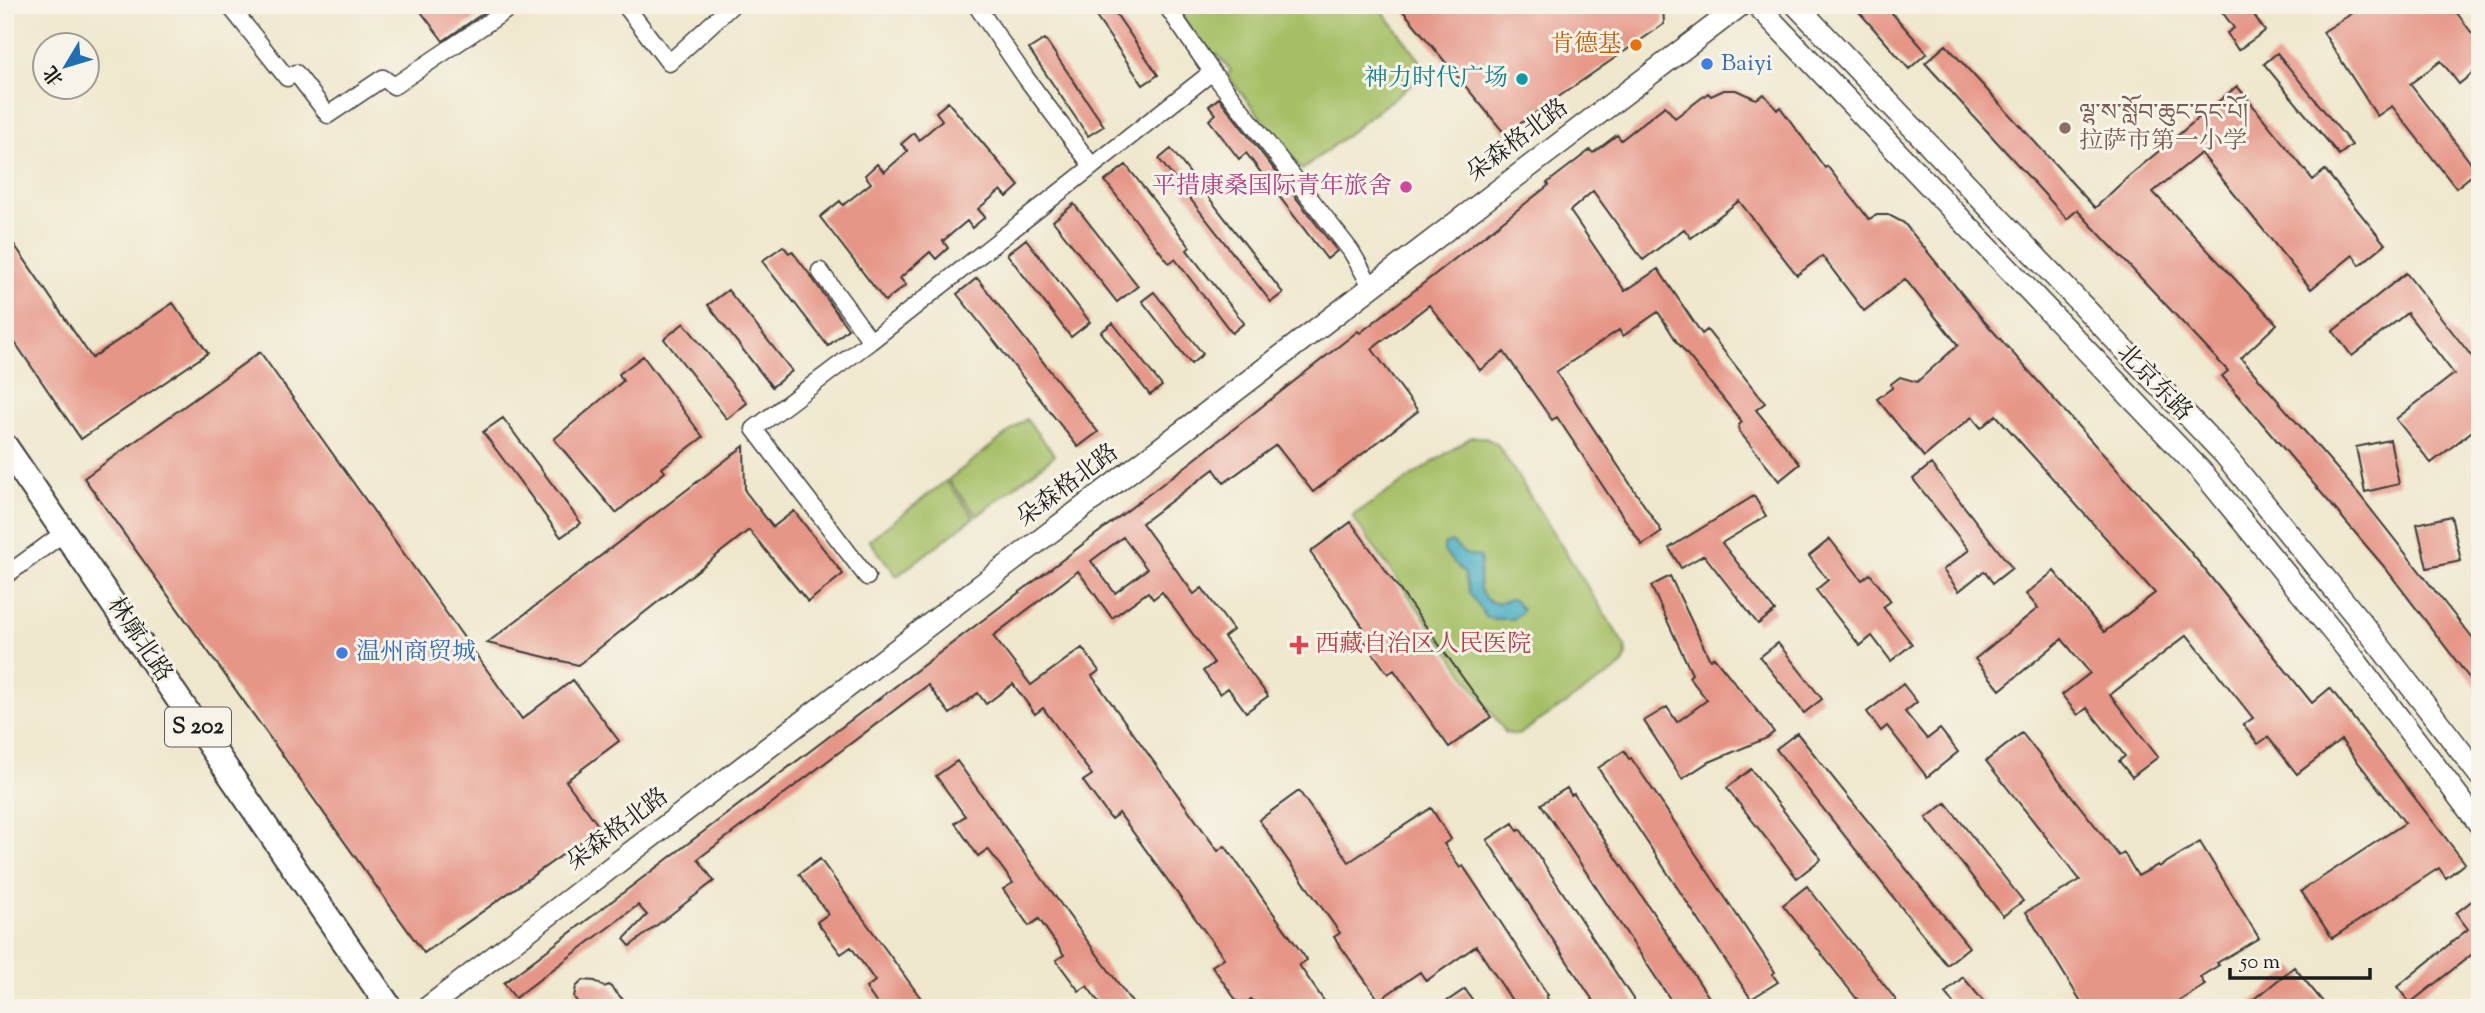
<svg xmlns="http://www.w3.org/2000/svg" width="2485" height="1013" font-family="'Sorts Mill Goudy','Noto Serif SC','Noto Serif Tibetan',serif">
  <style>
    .green { fill: #a4bf65; stroke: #606e40; stroke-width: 2 }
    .water { fill: #43acc2; stroke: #30646f; stroke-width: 2 }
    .building { fill: #e69687; fill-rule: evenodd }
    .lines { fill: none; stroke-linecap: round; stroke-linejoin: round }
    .street-casing { stroke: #3c3b37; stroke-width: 19 }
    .secondary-casing { stroke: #3c3b37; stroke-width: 24 }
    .primary-casing { stroke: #3c3b37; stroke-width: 28 }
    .street { stroke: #fff; stroke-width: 16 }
    .secondary { stroke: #fff; stroke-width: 21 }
    .primary { stroke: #fff; stroke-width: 24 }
    .food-dot { fill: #e8710a; stroke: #f7f3e8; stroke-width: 2.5 }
    .shop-dot { fill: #3f7fe0; stroke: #f7f3e8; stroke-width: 2.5 }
    .culture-dot { fill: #0f9aa8; stroke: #f7f3e8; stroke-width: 2.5 }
    .education-dot { fill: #8d6e63; stroke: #f7f3e8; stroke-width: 2.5 }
    .hotel-dot { fill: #d1479c; stroke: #f7f3e8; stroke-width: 2.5 }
    .health-dot { fill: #e0444e; stroke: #f7f3e8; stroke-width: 2.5 }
    .labels { text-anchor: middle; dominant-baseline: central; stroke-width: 6; stroke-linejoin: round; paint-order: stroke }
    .shield { fill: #f7f3e8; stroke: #5e5c59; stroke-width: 2 }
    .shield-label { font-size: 23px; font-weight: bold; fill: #1c1c1c }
    .food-label { font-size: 24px; fill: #c56008; stroke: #f7f3e8; text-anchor: end }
    .shop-label { font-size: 24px; fill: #366cbe; stroke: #f7f3e8; text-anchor: start }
    .culture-label { font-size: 24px; fill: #0d838f; stroke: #f7f3e8; text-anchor: end }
    .education-label { font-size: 24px; fill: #785e54; stroke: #f7f3e8; text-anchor: start }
    .street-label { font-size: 24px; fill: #1c1c1c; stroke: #f7f3e8 }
    .hotel-label { font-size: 24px; fill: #b23c85; stroke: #f7f3e8; text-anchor: end }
    .health-label { font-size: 24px; fill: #be3a42; stroke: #f7f3e8; text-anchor: start }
  </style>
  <rect width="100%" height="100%" fill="#f7f3e8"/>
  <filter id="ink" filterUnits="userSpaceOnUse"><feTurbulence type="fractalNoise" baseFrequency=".0143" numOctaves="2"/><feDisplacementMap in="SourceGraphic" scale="14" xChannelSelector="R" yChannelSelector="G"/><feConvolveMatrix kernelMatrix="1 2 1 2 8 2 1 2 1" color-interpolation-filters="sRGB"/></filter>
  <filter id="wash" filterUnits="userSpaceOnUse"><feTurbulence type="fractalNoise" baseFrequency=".00686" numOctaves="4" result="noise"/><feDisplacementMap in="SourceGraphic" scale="28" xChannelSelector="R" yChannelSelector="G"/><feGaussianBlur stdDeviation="1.57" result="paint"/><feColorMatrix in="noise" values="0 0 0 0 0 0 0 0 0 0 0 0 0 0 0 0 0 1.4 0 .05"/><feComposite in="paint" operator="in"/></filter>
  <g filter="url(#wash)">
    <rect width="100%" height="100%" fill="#efe8ce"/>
    <!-- green -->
    <path class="green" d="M 1174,5 L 1378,5 L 1428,71 L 1302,170 L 1227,75 L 1231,71 L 1217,54 L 1210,58 Z
      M 1026,419 L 1055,455 L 977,516 L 948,480 Z
      M 1471,437 L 1484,437 L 1497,444 L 1625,646 C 1627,657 1626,662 1618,669 L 1518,735 L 1506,733 L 1352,516 Z
      M 946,481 L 974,517 L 897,576 L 869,540 Z"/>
    <!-- water -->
    <path class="water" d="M 1452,542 L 1465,554 L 1481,557 C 1481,570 1472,600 1496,603 C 1502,603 1507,599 1513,599 L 1522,609 L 1521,613 L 1512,619 L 1495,619 L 1486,617 L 1469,592 L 1464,573 L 1444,552 L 1444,545 Z"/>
    <g id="blocks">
      <!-- building -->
      <path class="building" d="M 416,5 L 495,5 L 443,41 Z
        M 1088,5 L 1110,5 L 1158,75 L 1143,85 Z
        M 1398,5 L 1663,5 L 1664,24 L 1505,134 Z
        M 1853,5 L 1885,5 L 1927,53 L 1909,69 Z
        M 2217,5 L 2247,5 L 2265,31 L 2238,50 L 2227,33 L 2234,28 Z
        M 2348,5 L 2451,5 L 2480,44 L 2480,67 L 2459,84 L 2441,61 L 2410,84 L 2477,171 L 2456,188 L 2392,106 L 2377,116 L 2323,32 L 2354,12 Z
        M 1045,39 L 1104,126 L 1088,136 L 1029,49 Z
        M 1946,45 L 2095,208 L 2129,176 L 2237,86 L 2313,180 L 2325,170 L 2385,244 L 2360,265 L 2353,255 L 2311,289 L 2201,153 L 2153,192 L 2277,324 L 2241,358 L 2358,493 L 2480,648 L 2480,692 L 2386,569 L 2222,376 L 2228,371 L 2077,210 L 2067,219 L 1925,63 Z
        M 2277,53 L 2352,145 L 2339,155 L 2264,64 Z
        M 1724,90 L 1736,90 L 1756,99 L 1764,94 L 1777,110 L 1780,107 L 1825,168 L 1827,166 L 1869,219 L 1877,215 L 1889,215 L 1904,223 L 1984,321 L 2188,549 L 2312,703 L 2330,688 L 2465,863 L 2446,878 L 2439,868 L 2332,938 L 2301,891 L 2405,823 L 2341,740 L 2297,774 L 2268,737 L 2258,744 L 2243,725 L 2253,718 L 2187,635 L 2110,695 L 2158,757 L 2132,777 L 2119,761 L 2125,756 L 2087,708 L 2078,715 L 2062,695 L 2090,673 L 2062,639 L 2000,690 L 1975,659 L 2038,608 L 2026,594 L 2054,571 L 2104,632 L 2155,593 L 1996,415 L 1981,428 L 1972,417 L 1924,457 L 1877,399 L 1892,388 L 1891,384 L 1900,377 L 1917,382 L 1958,345 L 1905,279 L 1864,311 L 1822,256 L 1797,275 L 1739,201 L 1691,238 L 1684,229 L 1643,260 L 1593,191 L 1570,211 L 1625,291 L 1658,269 L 1702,334 L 1707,330 L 1765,403 L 1756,410 L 1800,464 L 1779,481 L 1739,431 L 1739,425 L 1742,422 L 1677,342 L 1658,312 L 1623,336 L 1619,330 L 1556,372 L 1662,532 L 1642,545 L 1557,417 L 1552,420 L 1504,352 L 1480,370 L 1429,305 L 1372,349 L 1418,411 L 1313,492 L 1276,445 L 1224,483 L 1214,469 L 1142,523 L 1194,594 L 1202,588 L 1233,630 L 1224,637 L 1268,696 L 1246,712 L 1228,688 L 1220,694 L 1203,671 L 1214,663 L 1162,592 L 1153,599 L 1148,592 L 1112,618 L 1078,571 L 993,636 L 1031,685 L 1082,648 L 1099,671 L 1092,676 L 1218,851 L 1225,846 L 1307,960 L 1299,965 L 1329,1008 L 1257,1008 L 1251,999 L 1241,1007 L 1212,966 L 1224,958 L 1119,813 L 1111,819 L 1083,781 L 1092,775 L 1043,708 L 1035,714 L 1013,684 L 986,704 L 978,693 L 950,714 L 928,685 L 698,859 L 714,881 L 630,946 L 624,939 L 647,915 L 638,905 L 515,998 L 504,983 L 1190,463 L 1358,331 L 1360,333 L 1549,185 L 1547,183 L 1590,150 L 1593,153 L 1617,135 L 1621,140 L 1665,106 L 1675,118 L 1708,93 L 1711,96 ZM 1123,537 L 1147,569 L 1115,593 L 1091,561 Z
        M 1219,98 L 1337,251 L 1327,259 L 1246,153 L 1239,159 L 1209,120 L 1216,114 L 1209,106 Z
        M 948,102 L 1019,186 L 1007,197 L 1001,190 L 978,209 L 985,217 L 972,228 L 967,221 L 943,241 L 948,248 L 936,259 L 930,252 L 900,278 L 906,285 L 885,301 L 820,217 L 840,201 L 843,205 L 871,183 L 865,175 L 877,164 L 884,172 L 908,151 L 901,144 L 914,133 L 919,140 L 942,120 L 936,112 Z
        M 1171,149 L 1283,293 L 1271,302 L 1159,159 Z
        M 1126,165 L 1190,247 L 1187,250 L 1244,323 L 1232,333 L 1175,259 L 1169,263 L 1105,181 Z
        M 1074,204 L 1138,286 L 1117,302 L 1053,221 Z
        M 5,231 L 92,358 L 173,303 L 208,353 L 81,439 L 5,328 Z
        M 1026,239 L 1090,322 L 1071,337 L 1007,254 Z
        M 783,246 L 789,253 L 792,251 L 810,275 L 848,329 L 828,346 L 762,261 Z
        M 2406,273 L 2480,367 L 2480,425 L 2431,463 L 2396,419 L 2454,374 L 2407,313 L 2352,356 L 2333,331 Z
        M 977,278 L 1098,432 L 1078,447 L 957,294 Z
        M 728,290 L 792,371 L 772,387 L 708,305 Z
        M 1154,292 L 1203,354 L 1191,364 L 1142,301 Z
        M 684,323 L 747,403 L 727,419 L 664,339 Z
        M 1113,323 L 1162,386 L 1150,395 L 1101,332 Z
        M 260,352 L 522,719 L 573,680 L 619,741 L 566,781 L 600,828 L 424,953 L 84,478 Z
        M 643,356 L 703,437 L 662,468 L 665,472 L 616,513 L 554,439 L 623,381 L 619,374 Z
        M 503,418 L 581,523 L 561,537 L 483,432 Z
        M 2390,440 L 2399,484 L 2365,492 L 2356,447 Z
        M 744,446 L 745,491 L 773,527 L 794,511 L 843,574 L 808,602 L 749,530 L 578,665 L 487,643 Z
        M 1931,464 L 2012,568 L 1993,583 L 1984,571 L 1959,591 L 1943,570 L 1969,550 L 1913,479 Z
        M 1754,496 L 1766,516 L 1722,543 L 1775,611 L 1758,624 L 1704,555 L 1681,568 L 1669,548 Z
        M 2451,516 L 2461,561 L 2427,568 L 2417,524 Z
        M 1351,522 L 1491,717 L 1449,747 L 1394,670 L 1388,674 L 1357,631 L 1363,627 L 1310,552 Z
        M 1830,539 L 1862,580 L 1870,574 L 1891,601 L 1883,607 L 1912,644 L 1891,661 L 1872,636 L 1860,646 L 1816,590 L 1828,580 L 1809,556 Z
        M 1670,576 L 1710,660 L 1714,657 L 1774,732 L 1767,738 L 1707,763 L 1682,779 L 1644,721 L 1667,707 L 1677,722 L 1707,700 L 1689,677 L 1692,674 L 1651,586 Z
        M 1778,643 L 1822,699 L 1804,713 L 1760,657 Z
        M 1903,684 L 1917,702 L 1905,712 L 1927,739 L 1940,729 L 1958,752 L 1927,777 L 1887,726 L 1881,731 L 1867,712 Z
        M 1797,733 L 1969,947 L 1947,965 L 1776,749 Z
        M 2022,733 L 2119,856 L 2124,853 L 2138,876 L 2158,865 L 2159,867 L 2200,842 L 2259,938 L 2217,963 L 2219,965 L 2200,977 L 2205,985 L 2168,1008 L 2085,1008 L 2026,912 L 2080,880 L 1986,761 Z
        M 1624,751 L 1629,759 L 1631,758 L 1651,787 L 1775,972 L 1772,974 L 1778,982 L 1751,999 L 1598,768 Z
        M 957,761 L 1136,1008 L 1103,1008 L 1087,986 L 1079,991 L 1056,960 L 1064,955 L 1039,919 L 1029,926 L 1003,889 L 1013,883 L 988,849 L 978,856 L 955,823 L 965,816 L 936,776 Z
        M 1751,769 L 1821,859 L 1797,878 L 1727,788 Z
        M 1567,788 L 1571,795 L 1574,794 L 1716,1008 L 1676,1008 L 1541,804 Z
        M 1299,791 L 1349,862 L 1431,808 L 1451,839 L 1444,844 L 1460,868 L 1463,866 L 1492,909 L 1548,995 L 1546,996 L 1553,1008 L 1517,1008 L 1476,946 L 1426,981 L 1420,972 L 1379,1000 L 1334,937 L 1340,933 L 1259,820 Z
        M 1946,803 L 2023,901 L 2003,916 L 1926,818 Z
        M 1513,823 L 1518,831 L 1520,829 L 1540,858 L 1639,1008 L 1598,1008 L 1487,840 Z
        M 820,859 L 928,1008 L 880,1008 L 866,988 L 875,981 L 851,947 L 841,954 L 817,922 L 828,914 L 799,874 Z
        M 1807,886 L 1896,1000 L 1886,1008 L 1864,1008 L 1783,905 Z
        M 2473,900 L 2480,909 L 2480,948 L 2410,1003 L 2397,987 L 2468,929 L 2456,913 Z
        M 2294,967 L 2328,1008 L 2244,1008 Z
        M 1963,977 L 1989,1008 L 1957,1008 L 1945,993 Z
        M 583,980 L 595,981 L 604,987 L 609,985 L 631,1008 L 581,1008 L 574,997 L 576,987 Z
        M 1465,989 L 1478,1008 L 1437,1008 Z"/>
    </g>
  </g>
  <g filter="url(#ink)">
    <use href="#blocks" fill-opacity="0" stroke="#3c3b37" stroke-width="2"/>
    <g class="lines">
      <defs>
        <path id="street" d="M 229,5 L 287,78 L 296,73 L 328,115 L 383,78 L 394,86 L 514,5
          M 625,5 L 669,63 L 732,5
          M 976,5 L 1026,78 L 1092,166
          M 1166,5 L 1212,72 L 1351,251 L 1371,286
          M 820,271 L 871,341
          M 5,576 L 65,532
          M 867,577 L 754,429 L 871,341 L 1212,72"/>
        <path id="secondary" d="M 1757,5 L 2203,473 L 2346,648 L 2480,825
          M 1796,5 L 2224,454 L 2368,631 L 2480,776
          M 427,1008 L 1741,5"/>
        <path id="primary" d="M 5,446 L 390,1008"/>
      </defs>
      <!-- street casing -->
      <use href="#street" class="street-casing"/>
      <!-- secondary casing -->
      <use href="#secondary" class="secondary-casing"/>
      <!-- primary casing -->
      <use href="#primary" class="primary-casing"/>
      <!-- street -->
      <use href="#street" class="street"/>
      <!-- secondary -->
      <use href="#secondary" class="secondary"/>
      <!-- primary -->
      <use href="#primary" class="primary"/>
    </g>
  </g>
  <!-- markers -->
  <circle class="food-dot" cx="1636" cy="45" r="7"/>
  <g class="shop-dot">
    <circle cx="1707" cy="64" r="7"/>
    <circle cx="342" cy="653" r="7"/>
  </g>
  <circle class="culture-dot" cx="1522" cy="79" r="7"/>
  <circle class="education-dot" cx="2065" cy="128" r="7"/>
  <circle class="hotel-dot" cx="1406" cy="187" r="7"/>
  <path class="health-dot" d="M1295.5 634.5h7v7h7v7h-7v7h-7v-7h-7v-7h7z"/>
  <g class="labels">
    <!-- shield labels -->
    <rect class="shield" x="165" y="707.5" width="66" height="39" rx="5"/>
    <g class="shield-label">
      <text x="198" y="727">S 202</text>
    </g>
    <!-- food labels -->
    <g class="food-label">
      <text x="1622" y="45">肯德基</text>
    </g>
    <!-- shop labels -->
    <g class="shop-label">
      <text x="1721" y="64">Baiyi</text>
      <text x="356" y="653">温州商贸城</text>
    </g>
    <!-- culture labels -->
    <g class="culture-label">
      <text x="1508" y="79">神力时代广场</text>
    </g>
    <!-- education labels -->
    <g class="education-label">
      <text x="2079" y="114">ལྷ་ས་སློབ་ཆུང་དང་པོ།<tspan x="2079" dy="28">拉萨市第一小学</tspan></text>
    </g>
    <!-- street labels -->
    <g class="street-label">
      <text transform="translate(1518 141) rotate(-37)">朵森格北路</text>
      <text transform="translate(2154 383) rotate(46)">北京东路</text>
      <text transform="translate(1068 486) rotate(-37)">朵森格北路</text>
      <text transform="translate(139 640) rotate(56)">林廓北路</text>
      <text transform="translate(618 830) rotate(-37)">朵森格北路</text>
    </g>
    <!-- hotel labels -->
    <g class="hotel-label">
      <text x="1392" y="187">平措康桑国际青年旅舍</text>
    </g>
    <!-- health labels -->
    <g class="health-label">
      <text x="1315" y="645">西藏自治区人民医院</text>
    </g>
  </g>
  <!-- margin -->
  <rect width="2485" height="1013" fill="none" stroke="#f7f3e8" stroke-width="28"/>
  <!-- north arrow -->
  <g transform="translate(66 66) rotate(232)"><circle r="33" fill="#f7f3e8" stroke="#9f9d96" stroke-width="2"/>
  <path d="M0-5L12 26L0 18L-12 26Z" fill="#1f6fb2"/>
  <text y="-10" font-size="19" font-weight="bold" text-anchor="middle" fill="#1c1c1c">北</text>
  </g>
  <!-- scale -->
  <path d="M2230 968v10h140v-10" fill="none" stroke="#1c1c1c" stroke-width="3.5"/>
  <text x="2240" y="968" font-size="21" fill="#1c1c1c" stroke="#f7f3e8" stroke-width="5" paint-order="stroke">50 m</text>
</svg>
